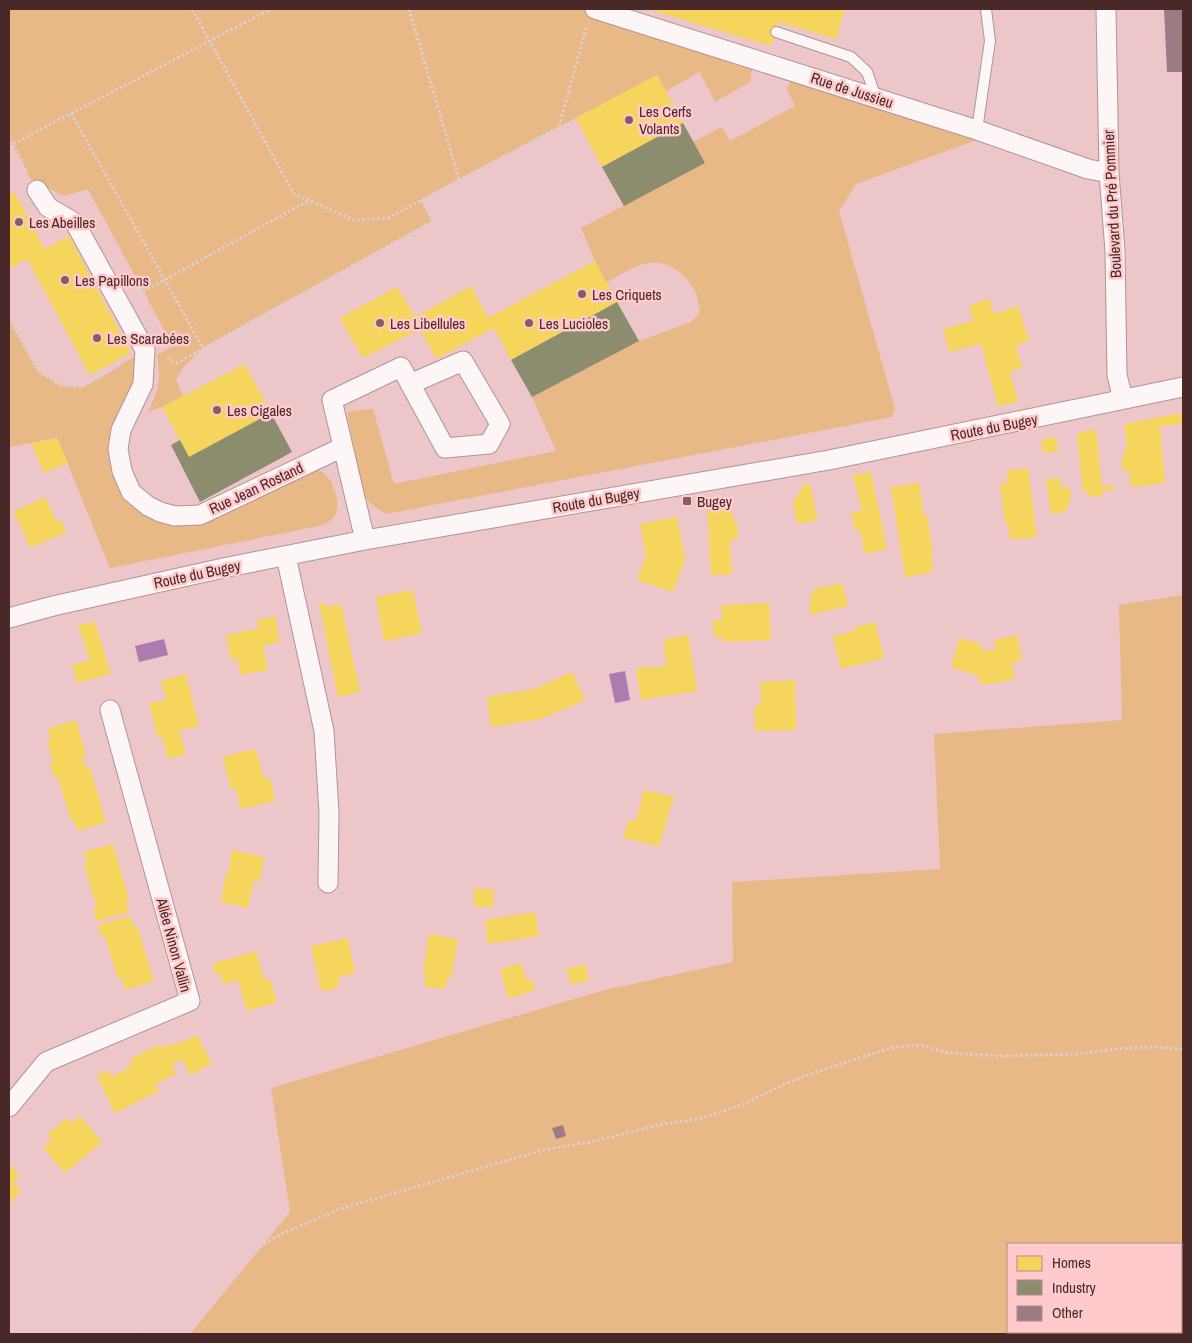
<svg xmlns="http://www.w3.org/2000/svg" width="1192" height="1343" font-family="'Archivo Narrow',sans-serif">
  <style>
    .green { fill: #e9b887; fill-rule: evenodd }
    .water { fill: #ae7bb1 }
    .homes { fill: #f6d55c }
    .industry { fill: #8c8c6e }
    .building { fill: #9d7b84 }
    .lines { fill: none; stroke-linecap: round; stroke-linejoin: round }
    .lane-casing { stroke: #b39395; stroke-width: 12 }
    .street-casing { stroke: #b39395; stroke-width: 21 }
    .path { stroke: #dcd0d0; stroke-width: 3; stroke-dasharray: 2.5 2.5; stroke-linecap: butt }
    .lane { stroke: #fcf6f7; stroke-width: 10 }
    .street { stroke: #fcf6f7; stroke-width: 19 }
    .poi-dot { fill: #825f61; stroke: #fecacb; stroke-width: 2 }
    .labels { text-anchor: middle; dominant-baseline: central; stroke-width: 5; stroke-linejoin: round; paint-order: stroke }
    .street-label { font-size: 15px; fill: #49282a; stroke: #fecacb }
    .poi-label { font-size: 15px; fill: #49282a; stroke: #fecacb; text-anchor: start }
  </style>
  <rect width="100%" height="100%" fill="#ecc6c8"/>
  <!-- green -->
  <path class="green" d="M 9,9 L 595,9 L 754,59 L 750,82 L 715,102 L 700,72 L 666,91 L 657,75 L 421,200 L 433,221 L 203,348 L 183,368 L 176,380 L 183,396 L 162,407 L 148,412 C 159,389 161,381 157,355 L 173,346 L 88,189 L 64,196 L 31,180 L 12,144 L 9,146 Z
    M 795,72 L 990,135 L 856,184 L 839,211 L 895,409 L 892,417 L 386,514 L 371,504 L 362,494 L 347,412 L 373,409 L 394,484 L 556,451 L 532,397 L 639,341 L 691,322 L 700,312 C 699,307 698,301 697,296 C 688,272 662,255 638,266 C 627,270 616,277 606,283 L 595,261 L 581,228 L 705,163 L 693,142 L 722,127 L 730,141 L 795,106 L 787,89 Z
    M 9,318 L 38,371 L 61,385 L 83,387 L 145,350 L 121,430 L 131,492 L 175,516 L 307,464 C 326,472 333,479 337,499 C 339,512 335,518 324,525 L 110,568 L 57,438 L 9,447 Z
    M 1183,595 L 1183,1334 L 190,1334 L 290,1212 L 271,1088 L 605,990 L 733,962 L 732,882 L 940,869 L 934,734 L 1122,720 L 1119,605 ZM 1008,1244 L 1181,1244 L 1181,1332 L 1008,1332 Z"/>
  <!-- water -->
  <path class="water" d="M 164,639 L 168,655 L 139,662 L 135,646 Z
    M 625,671 L 630,700 L 615,703 L 609,674 Z"/>
  <!-- homes -->
  <path class="homes" d="M 648,9 L 845,9 L 836,39 L 779,22 L 771,46 Z
    M 657,75 L 683,123 L 602,167 L 576,118 Z
    M 14,192 L 45,249 L 69,236 L 131,353 L 90,375 L 27,259 L 9,269 L 9,195 Z
    M 595,261 L 617,302 L 511,360 L 494,328 L 436,359 L 420,329 L 363,358 L 340,318 L 397,287 L 415,317 L 471,286 L 488,318 Z
    M 989,298 L 994,314 L 1018,306 L 1029,341 L 1016,345 L 1022,368 L 1010,371 L 1018,402 L 998,406 L 981,344 L 950,352 L 943,329 L 973,321 L 969,306 Z
    M 245,364 L 271,413 L 189,457 L 162,407 Z
    M 1181,413 L 1183,413 L 1183,423 L 1160,427 L 1165,483 L 1131,487 L 1129,470 L 1122,471 L 1122,458 L 1127,445 L 1124,424 Z
    M 1096,429 L 1102,486 L 1113,485 L 1114,490 L 1102,491 L 1103,496 L 1089,497 L 1088,491 L 1083,492 L 1077,433 Z
    M 1056,437 L 1058,451 L 1043,453 L 1041,440 Z
    M 57,438 L 68,463 L 44,473 L 31,443 Z
    M 1028,468 L 1037,537 L 1010,540 L 1008,523 L 1005,523 L 1000,483 L 1008,482 L 1007,470 Z
    M 871,472 L 887,549 L 865,554 L 860,530 L 855,531 L 851,513 L 862,510 L 853,475 Z
    M 1060,477 L 1061,488 L 1069,486 L 1071,497 L 1066,511 L 1051,514 L 1046,480 Z
    M 919,483 L 924,516 L 927,515 L 933,553 L 931,553 L 933,572 L 905,577 L 891,487 Z
    M 810,484 L 818,520 L 797,524 L 793,502 L 803,486 Z
    M 45,497 L 57,522 L 61,520 L 67,532 L 30,548 L 14,511 Z
    M 732,503 L 733,521 L 737,521 L 738,539 L 730,540 L 732,574 L 711,575 L 707,504 Z
    M 677,517 L 685,559 L 673,592 L 637,580 L 646,556 L 640,524 Z
    M 842,583 L 848,606 L 810,615 L 810,598 L 814,589 Z
    M 413,590 L 422,633 L 384,641 L 376,597 Z
    M 325,602 L 325,607 L 341,604 L 360,692 L 338,697 L 319,604 Z
    M 769,603 L 771,640 L 723,642 L 723,637 L 714,637 L 713,620 L 722,620 L 721,605 Z
    M 275,616 L 280,642 L 263,645 L 268,670 L 241,675 L 237,658 L 231,660 L 226,635 L 259,628 L 257,620 Z
    M 95,622 L 111,674 L 77,683 L 72,665 L 90,660 L 78,625 Z
    M 875,622 L 884,658 L 841,669 L 833,636 L 854,631 L 853,628 Z
    M 688,635 L 697,691 L 641,700 L 636,669 L 654,666 L 654,668 L 666,666 L 664,639 Z
    M 1017,635 L 1022,660 L 1012,662 L 1015,679 L 990,684 L 978,683 L 979,676 L 951,667 L 959,638 L 981,644 L 983,651 L 996,649 L 994,640 Z
    M 572,672 L 585,700 L 541,719 L 491,727 L 487,697 L 534,689 Z
    M 186,674 L 199,726 L 179,731 L 186,754 L 168,759 L 162,736 L 158,738 L 149,703 L 166,700 L 161,681 Z
    M 795,680 L 796,730 L 755,731 L 754,706 L 761,705 L 761,682 Z
    M 76,720 L 86,754 L 82,755 L 86,768 L 90,767 L 106,822 L 78,831 L 74,820 L 71,821 L 58,777 L 54,778 L 50,764 L 53,763 L 47,741 L 51,740 L 47,729 Z
    M 256,749 L 264,779 L 270,778 L 275,801 L 241,809 L 236,788 L 231,789 L 223,757 Z
    M 644,790 L 674,797 L 659,846 L 623,838 L 629,819 L 636,821 Z
    M 113,844 L 129,899 L 126,900 L 129,912 L 97,921 L 93,909 L 97,908 L 84,864 L 87,863 L 84,852 Z
    M 232,850 L 264,857 L 260,881 L 254,880 L 248,908 L 221,902 L 226,873 L 228,874 Z
    M 474,889 L 494,889 L 493,907 L 474,907 Z
    M 535,912 L 539,936 L 488,944 L 485,920 Z
    M 130,916 L 134,927 L 137,926 L 154,981 L 125,990 L 122,978 L 118,979 L 105,936 L 101,937 L 98,925 Z
    M 429,934 L 458,939 L 451,978 L 447,978 L 445,989 L 424,986 L 426,974 L 423,974 Z
    M 348,938 L 355,973 L 338,977 L 339,984 L 337,988 L 324,991 L 320,988 L 311,946 Z
    M 256,951 L 265,981 L 270,979 L 277,1002 L 247,1011 L 238,980 L 223,984 L 220,973 L 215,974 L 212,964 Z
    M 521,963 L 527,981 L 532,979 L 535,990 L 509,999 L 500,969 Z
    M 586,965 L 589,981 L 570,984 L 567,968 Z
    M 197,1035 L 212,1064 L 190,1075 L 182,1059 L 172,1065 L 176,1074 L 155,1084 L 159,1091 L 115,1113 L 97,1076 L 108,1070 L 112,1077 L 132,1066 L 129,1060 L 150,1049 L 161,1044 L 163,1048 L 174,1043 L 175,1045 Z
    M 80,1116 L 102,1142 L 65,1173 L 43,1148 L 52,1140 L 47,1135 L 67,1118 L 72,1123 Z
    M 9,1165 L 20,1174 L 13,1183 L 21,1189 L 9,1206 Z"/>
  <!-- industry -->
  <path class="industry" d="M 683,123 L 705,163 L 624,206 L 602,167 Z
    M 617,302 L 639,341 L 532,397 L 511,360 Z
    M 271,413 L 292,452 L 200,502 L 171,445 L 180,440 L 189,457 Z"/>
  <!-- building -->
  <path class="building" d="M 1164,9 L 1183,9 L 1183,72 L 1167,72 Z
    M 563,1125 L 566,1136 L 556,1139 L 552,1128 Z"/>
  <g class="lines">
    <defs>
      <path id="lane" d="M 776,32 L 851,57 L 867,72 L 876,98
        M 977,130 L 990,41 L 986,9"/>
      <path id="street" d="M 595,9 L 977,130 L 1088,169 L 1109,173
        M 1106,9 L 1109,173 L 1115,251 L 1117,375 L 1123,399
        M 37,190 L 48,207 L 75,223 L 145,350 L 143,384 L 121,430 L 118,449 L 122,471 L 131,492 L 148,506 L 160,512 L 175,516 L 200,515 L 343,447
        M 365,540 L 332,400 L 401,367 L 445,448 L 489,444 L 500,424 L 463,361 L 410,384
        M 286,556 L 324,731 L 329,813 L 328,883
        M 9,618 L 53,606 L 228,567 L 365,540 L 829,460 L 1183,387
        M 9,1107 L 46,1062 L 190,1001 L 110,710"/>
    </defs>
    <!-- lane casing -->
    <use href="#lane" class="lane-casing"/>
    <!-- street casing -->
    <use href="#street" class="street-casing"/>
    <!-- path -->
    <path class="path" d="M 192,9 L 294,194 L 354,220 L 388,218 L 559,127 L 586,28
      M 409,9 L 459,179
      M 71,113 L 203,348
      M 9,137 L 27,172
      M 9,146 L 271,9
      M 139,294 L 308,201
      M 9,318 L 38,371 L 61,385 L 82,387 L 123,363
      M 237,330 L 331,371 L 334,377
      M 167,358 L 177,363 L 433,221 L 421,200
      M 132,1334 L 234,1261 L 281,1234 L 340,1209 L 543,1150 L 595,1141 L 663,1124 L 699,1119 L 742,1105 L 787,1083 L 817,1072 L 894,1047 L 921,1045 L 949,1053 L 1001,1056 L 1078,1054 L 1114,1049 L 1153,1047 L 1183,1049"/>
    <!-- lane -->
    <use href="#lane" class="lane"/>
    <!-- street -->
    <use href="#street" class="street"/>
  </g>
  <!-- markers -->
  <g class="poi-dot">
    <circle cx="629" cy="120" r="5"/>
    <circle cx="19" cy="222" r="5"/>
    <circle cx="65" cy="280" r="5"/>
    <circle cx="582" cy="294" r="5"/>
    <circle cx="380" cy="323" r="5"/>
    <circle cx="529" cy="323" r="5"/>
    <circle cx="97" cy="338" r="5"/>
    <circle cx="217" cy="410" r="5"/>
    <rect x="682" y="496" width="10" height="10" rx="2.5"/>
  </g>
  <g class="labels">
    <!-- street labels -->
    <g class="street-label">
      <text transform="translate(852 90) rotate(18)">Rue de Jussieu</text>
      <text transform="translate(1112 204) rotate(-93)">Boulevard du Pré Pommier</text>
      <text transform="translate(994 427) rotate(-11)">Route du Bugey</text>
      <text transform="translate(256 488) rotate(-25)">Rue Jean Rostand</text>
      <text transform="translate(596 500) rotate(-10)">Route du Bugey</text>
      <text transform="translate(197 574) rotate(-12)">Route du Bugey</text>
      <text transform="translate(174 945) rotate(75)">Allée Ninon Vallin</text>
    </g>
    <!-- poi labels -->
    <g class="poi-label">
      <text x="639" y="111">Les Cerfs<tspan x="639" dy="17">Volants</tspan></text>
      <text x="29" y="222">Les Abeilles</text>
      <text x="75" y="280">Les Papillons</text>
      <text x="592" y="294">Les Criquets</text>
      <text x="390" y="323">Les Libellules</text>
      <text x="539" y="323">Les Lucioles</text>
      <text x="107" y="338">Les Scarabées</text>
      <text x="227" y="410">Les Cigales</text>
      <text x="697" y="501">Bugey</text>
    </g>
  </g>
  <!-- border -->
  <rect width="1192" height="1343" fill="none" stroke="#49282a" stroke-width="20"/>
  <!-- legend -->
  <rect x="1007" y="1243" width="175" height="90" fill="#fecacb" stroke="#b6898b"/>
  <rect x="1017" y="1256" width="25" height="15" fill="#f6d55c" stroke="#b6898b"/>
  <text x="1052" y="1268" font-size="15" fill="#49282a">Homes</text>
  <rect x="1017" y="1280" width="25" height="15" fill="#8c8c6e" stroke="#b6898b"/>
  <text x="1052" y="1293" font-size="15" fill="#49282a">Industry</text>
  <rect x="1017" y="1306" width="25" height="15" fill="#9d7b84" stroke="#b6898b"/>
  <text x="1052" y="1318" font-size="15" fill="#49282a">Other</text>
</svg>
